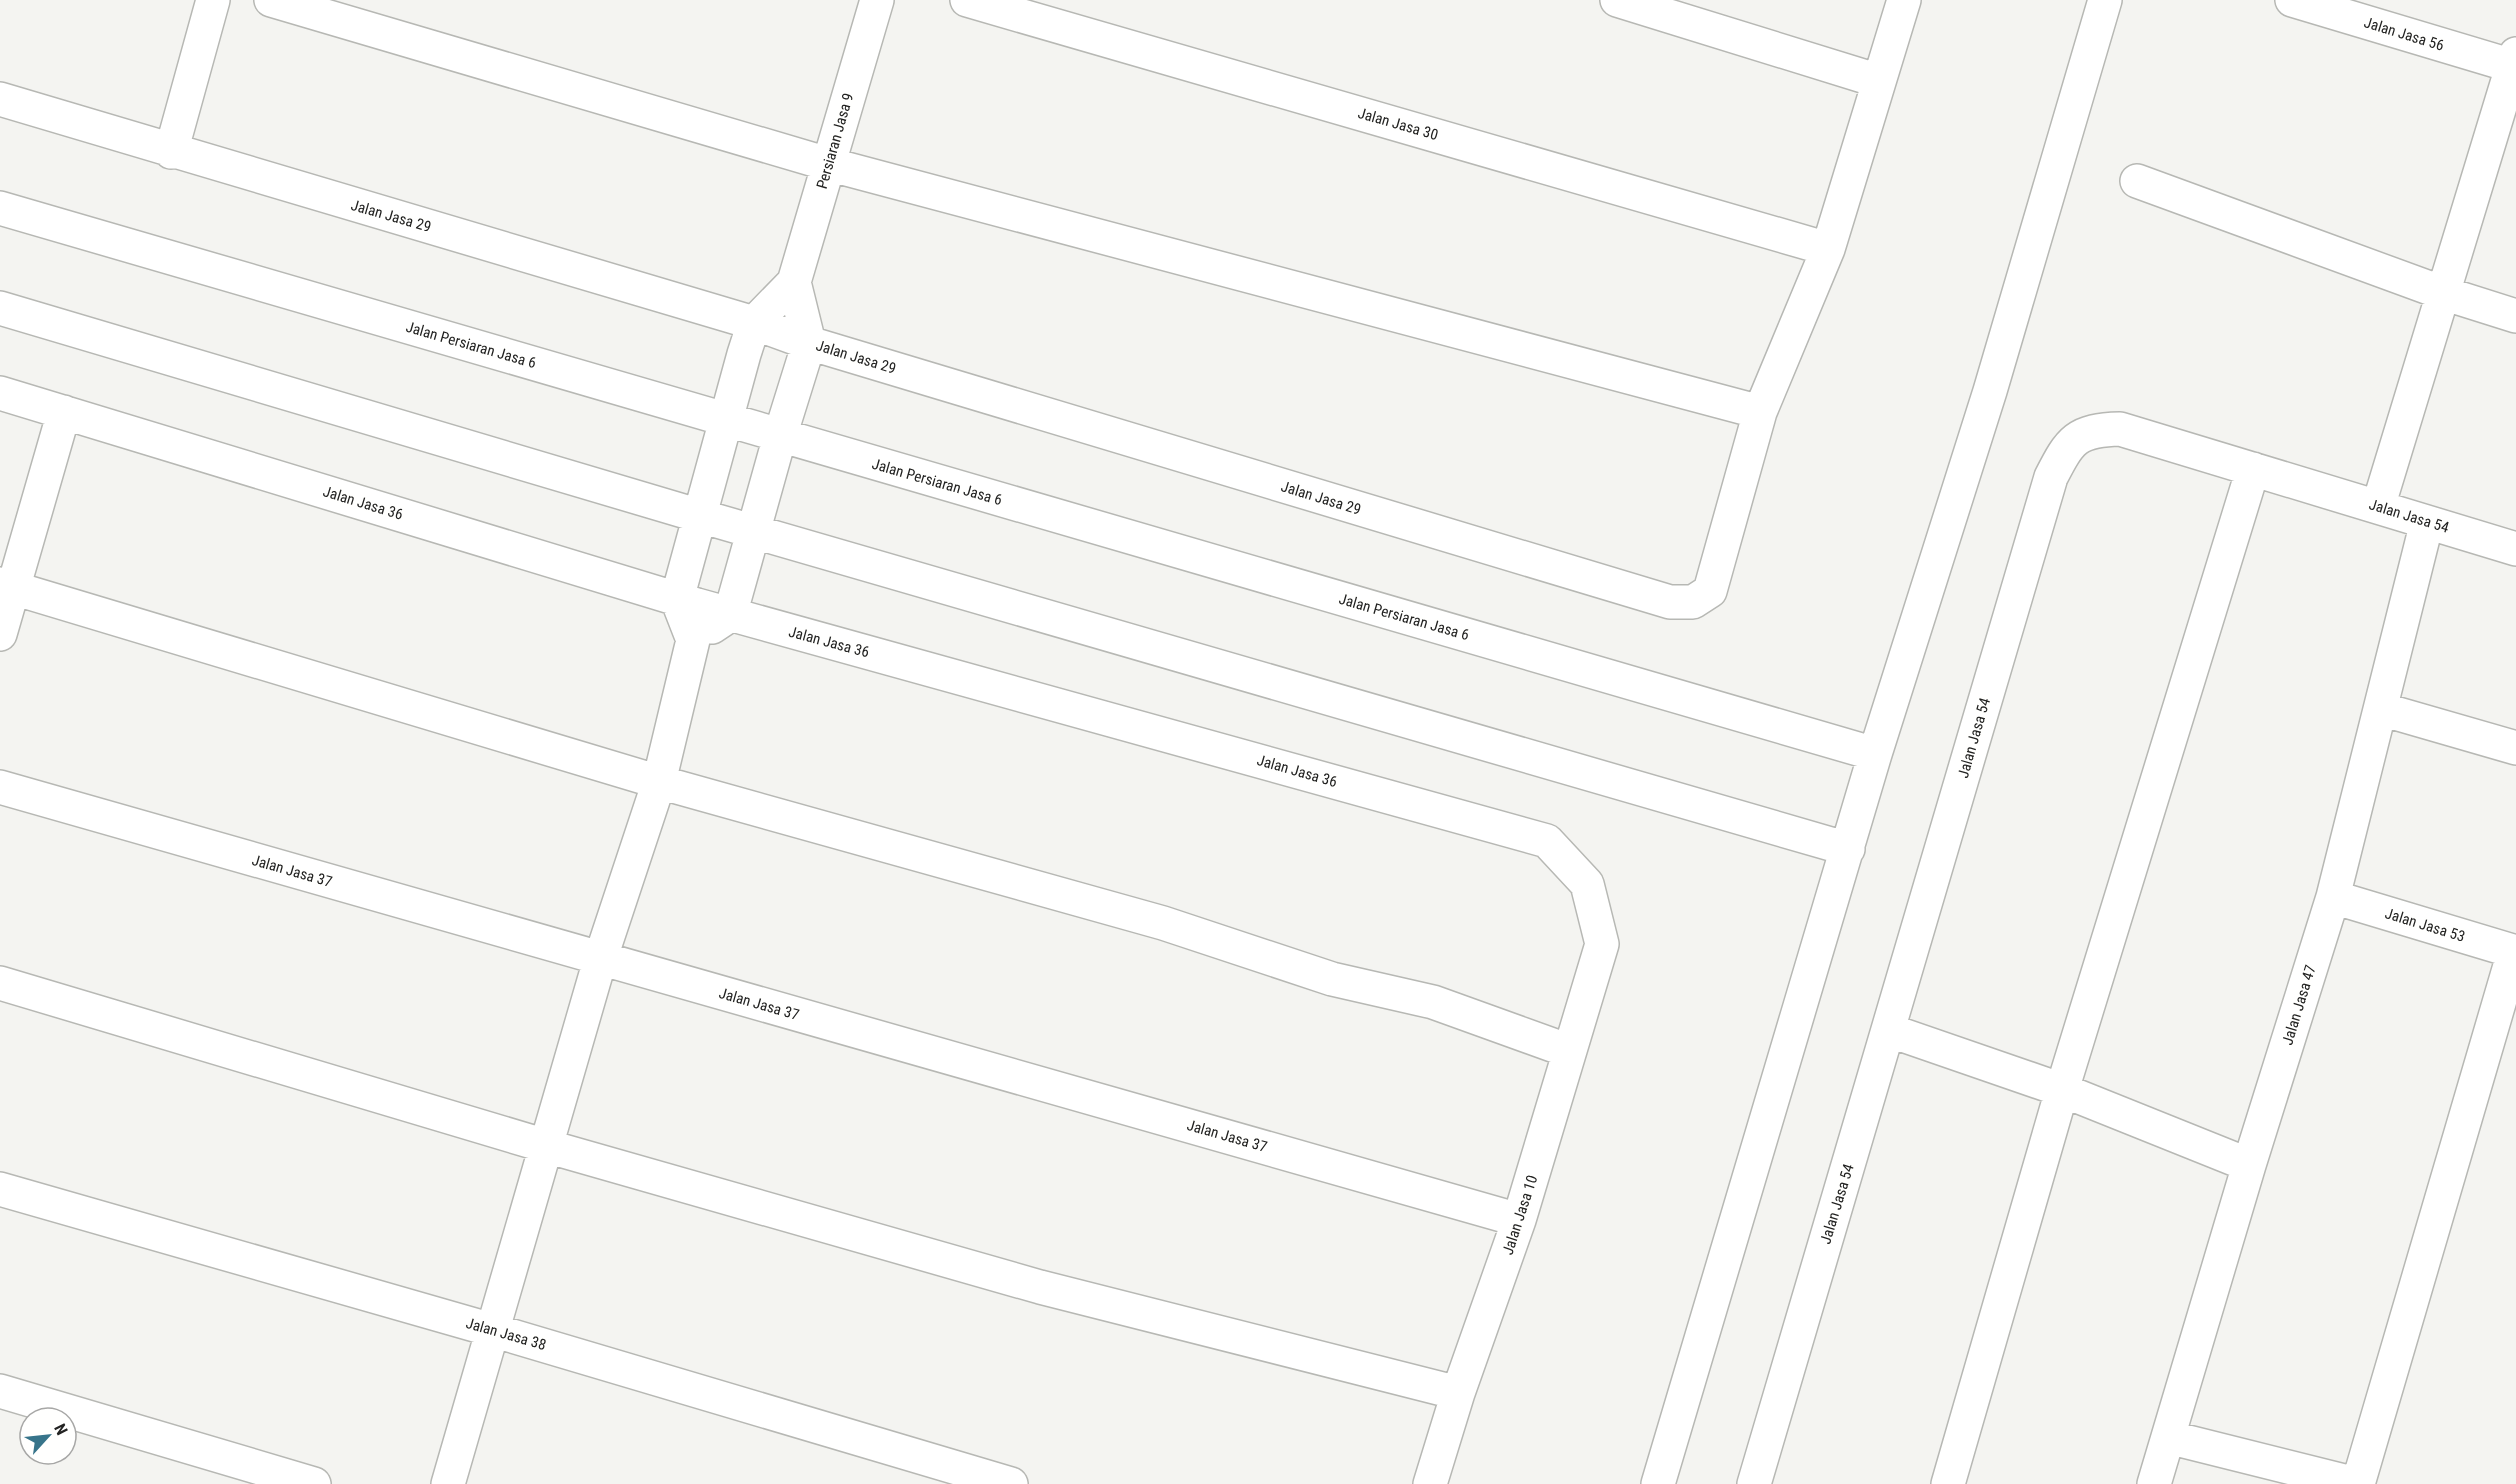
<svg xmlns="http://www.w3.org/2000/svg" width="2516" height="1484" font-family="'Roboto Condensed',sans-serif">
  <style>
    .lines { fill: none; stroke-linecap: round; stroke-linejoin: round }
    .minor-casing { stroke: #b7b8b4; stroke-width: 36 }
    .minor { stroke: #fff; stroke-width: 33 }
    .labels { text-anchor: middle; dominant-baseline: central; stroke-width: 5; stroke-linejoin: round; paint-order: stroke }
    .street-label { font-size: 15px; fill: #222221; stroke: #fffffe }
  </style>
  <rect width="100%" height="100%" fill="#f4f4f1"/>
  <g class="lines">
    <defs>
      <path id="minor" d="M 271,0 L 828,164 L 1760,412
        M 967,0 L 1828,249
        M 1617,0 L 1879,81
        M 2292,0 L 2516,67
        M 0,99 L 754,323 L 809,343 L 1670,602 L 1693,602 L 1710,591 L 1760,412 L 1828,249 L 1904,0
        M 171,152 L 213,0
        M 2137,181 L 2443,293 L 2516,316
        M 0,208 L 1875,754
        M 0,308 L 700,516 L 1848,849
        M 0,393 L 697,605 L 1547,841 L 1587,884 L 1602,944 L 1519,1220 L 1458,1393 L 1430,1484
        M 2378,507 L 2516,54
        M 0,584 L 659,782 L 1163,923 L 1332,979 L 1433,1002 L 1569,1051
        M 712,627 L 730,615 L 780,436 L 809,343 L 794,282
        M 0,634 L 64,412
        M 2381,709 L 2516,748
        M 0,787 L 1519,1220
        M 2333,897 L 2516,952
        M 0,983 L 546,1146 L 1040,1287 L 1458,1393
        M 1888,1030 L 2062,1090 L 2249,1165
        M 0,1189 L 492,1330 L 1011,1484
        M 0,1391 L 314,1484
        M 2168,1437 L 2356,1484
        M 448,1484 L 600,960 L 659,782 L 693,640 L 677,599 L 744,354 L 754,323 L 794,282 L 877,0
        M 1658,1484 L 1875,754 L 1990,391 L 2105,0
        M 1754,1484 L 2051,477 C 2070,440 2076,430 2120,429 L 2516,549
        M 1948,1484 L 2062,1090 L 2253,469
        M 2154,1484 L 2249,1165 L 2333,897 L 2427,522
        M 2358,1484 L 2514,952"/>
    </defs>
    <!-- minor casing -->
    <use href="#minor" class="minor-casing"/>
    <!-- minor -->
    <use href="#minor" class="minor"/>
  </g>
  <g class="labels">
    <!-- street labels -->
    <g class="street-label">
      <text transform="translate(2404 34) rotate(17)">Jalan Jasa 56</text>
      <text transform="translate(1398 124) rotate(16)">Jalan Jasa 30</text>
      <text transform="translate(835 141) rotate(-74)">Persiaran Jasa 9</text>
      <text transform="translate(391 216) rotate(16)">Jalan Jasa 29</text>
      <text transform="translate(471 345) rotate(16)">Jalan Persiaran Jasa 6</text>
      <text transform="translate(856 357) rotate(17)">Jalan Jasa 29</text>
      <text transform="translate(937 482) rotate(16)">Jalan Persiaran Jasa 6</text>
      <text transform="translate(1321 498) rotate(17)">Jalan Jasa 29</text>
      <text transform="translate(363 503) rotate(17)">Jalan Jasa 36</text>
      <text transform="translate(2409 516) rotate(17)">Jalan Jasa 54</text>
      <text transform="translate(1404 617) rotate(16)">Jalan Persiaran Jasa 6</text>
      <text transform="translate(829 642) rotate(15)">Jalan Jasa 36</text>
      <text transform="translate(1974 738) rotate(-74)">Jalan Jasa 54</text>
      <text transform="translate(1297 771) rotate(16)">Jalan Jasa 36</text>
      <text transform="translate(292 871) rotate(16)">Jalan Jasa 37</text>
      <text transform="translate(2425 925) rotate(17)">Jalan Jasa 53</text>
      <text transform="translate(759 1004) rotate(16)">Jalan Jasa 37</text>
      <text transform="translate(2299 1005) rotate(-73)">Jalan Jasa 47</text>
      <text transform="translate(1227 1136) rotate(16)">Jalan Jasa 37</text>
      <text transform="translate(1837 1204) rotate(-73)">Jalan Jasa 54</text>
      <text transform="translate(1520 1215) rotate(-72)">Jalan Jasa 10</text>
      <text transform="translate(506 1334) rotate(16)">Jalan Jasa 38</text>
    </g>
  </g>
  <!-- north arrow -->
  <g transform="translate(48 1436) rotate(63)"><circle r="28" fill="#fffffe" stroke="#a7a7a6" stroke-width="1.5"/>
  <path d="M0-4.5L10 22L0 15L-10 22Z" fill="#37748a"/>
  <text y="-9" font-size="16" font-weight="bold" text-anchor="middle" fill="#222221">N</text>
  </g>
</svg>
